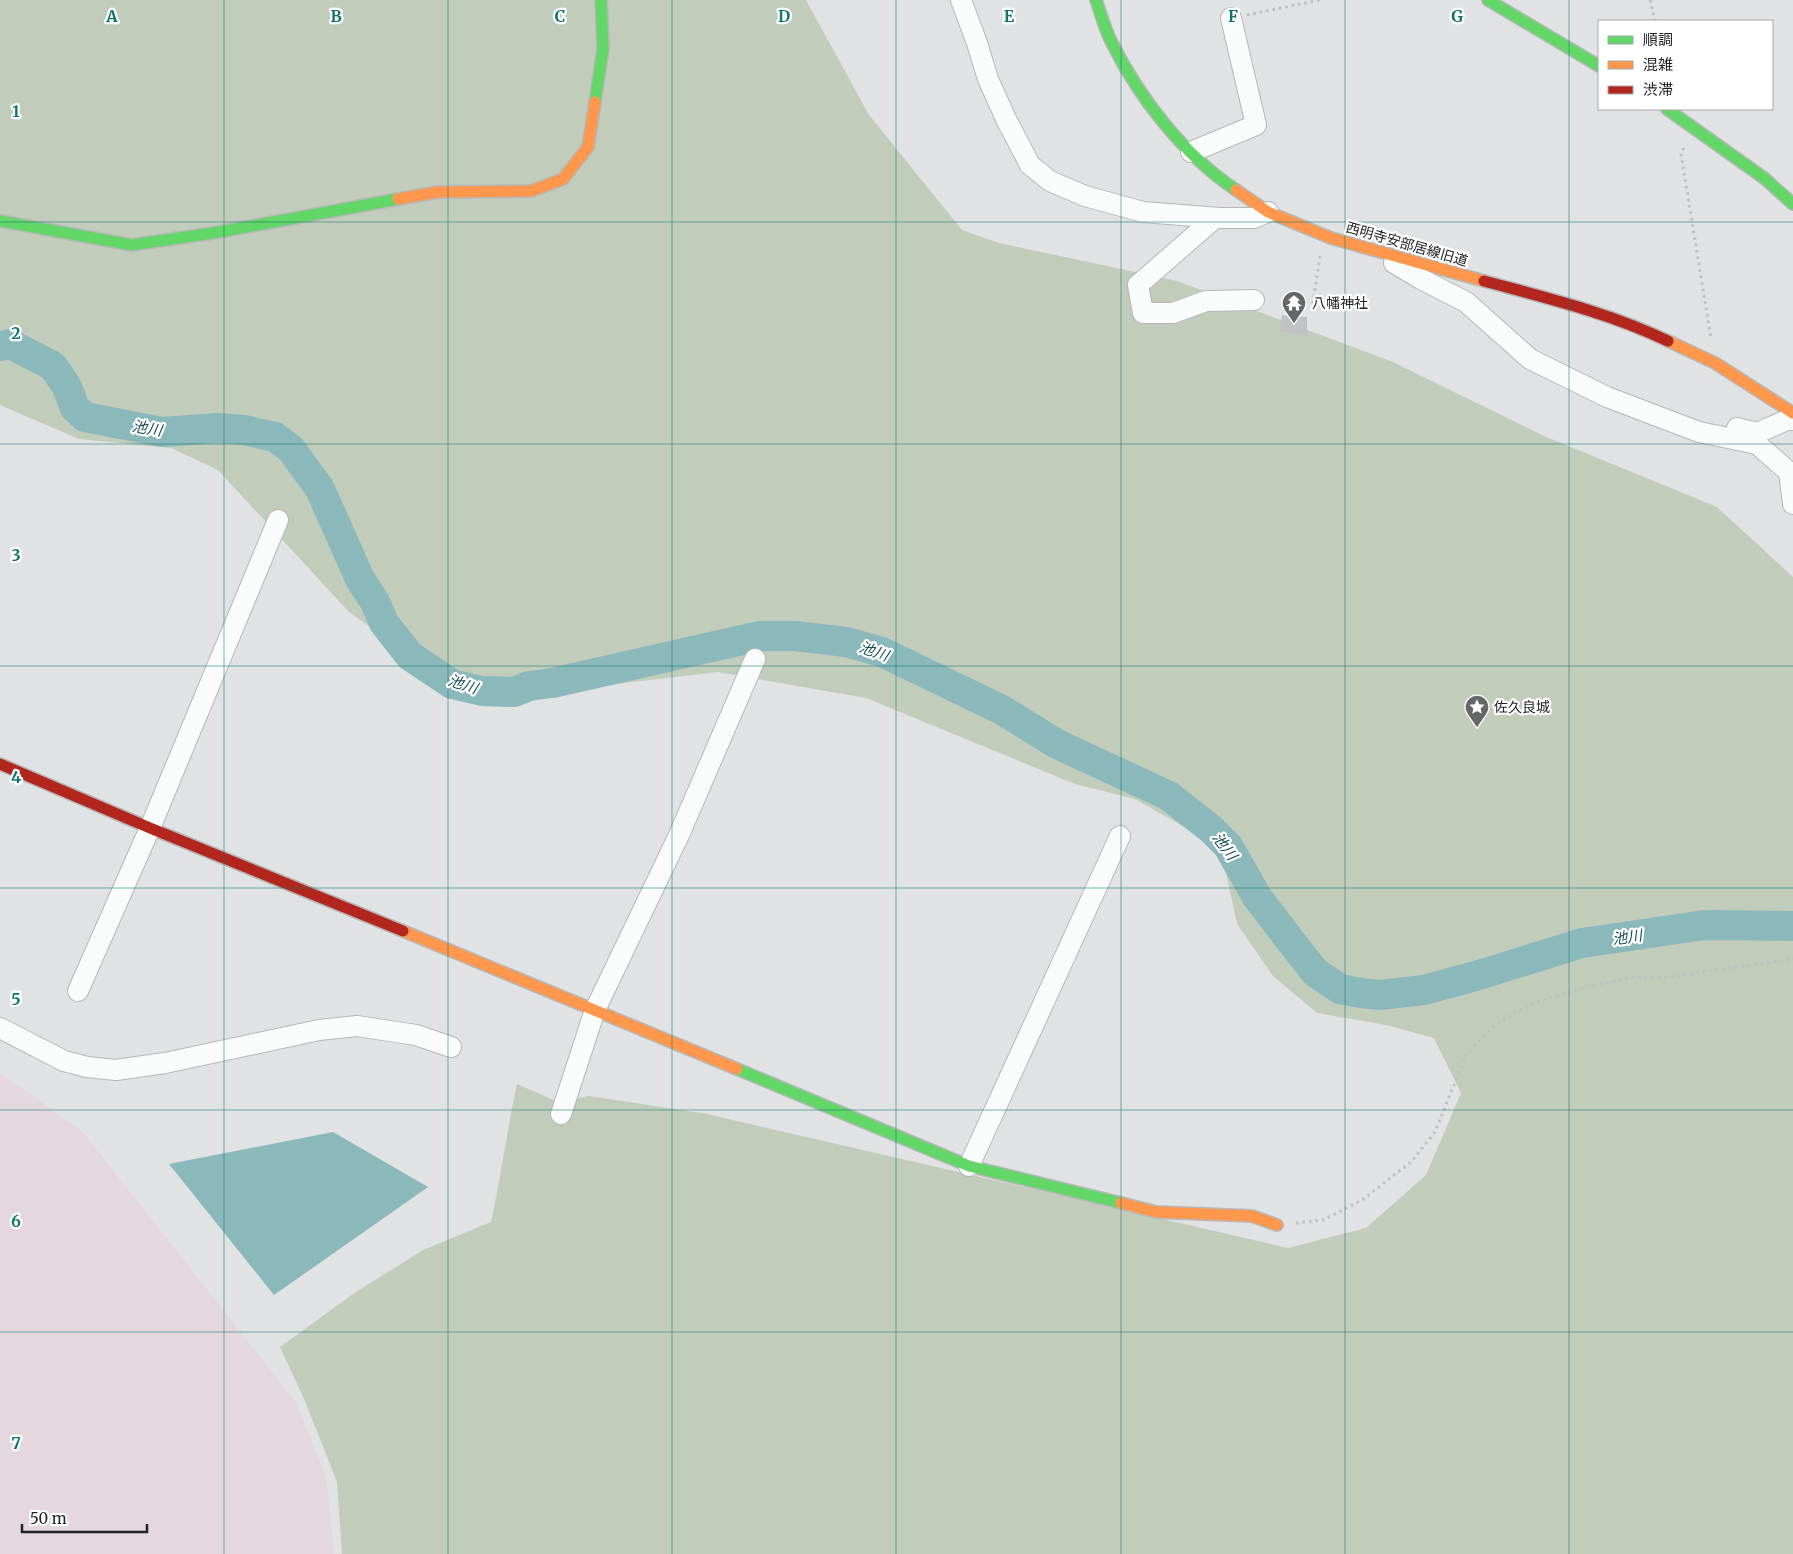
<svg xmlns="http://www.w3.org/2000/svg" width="1793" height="1554" font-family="Merriweather,'Noto Sans JP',serif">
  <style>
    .industrial { fill: #e4d8de }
    .green { fill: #c1ccba }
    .water { fill: #8bb8bb }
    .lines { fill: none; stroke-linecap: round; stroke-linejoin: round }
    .river { stroke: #8bb8bb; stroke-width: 30 }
    .building { fill: #c1c2c3 }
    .street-casing { stroke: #b6b7b8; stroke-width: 22 }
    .fast-casing { stroke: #b6b7b8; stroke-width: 14 }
    .slow-casing { stroke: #b6b7b8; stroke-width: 14 }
    .jam-casing { stroke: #b6b7b8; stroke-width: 14 }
    .path { stroke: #c0c0c0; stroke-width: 3; stroke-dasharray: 2.5 4; stroke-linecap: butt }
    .street { stroke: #fafbfb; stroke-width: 20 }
    .fast { stroke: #63d668; stroke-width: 11 }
    .slow { stroke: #ff974d; stroke-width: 11 }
    .jam { stroke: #b3261e; stroke-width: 11 }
    .grid { fill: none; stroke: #0f766e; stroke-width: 1; stroke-opacity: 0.55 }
    .labels { text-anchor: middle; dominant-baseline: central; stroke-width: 4.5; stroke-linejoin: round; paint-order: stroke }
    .street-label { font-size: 14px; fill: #222324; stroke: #fff }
    .poi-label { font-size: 14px; fill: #222324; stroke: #fff; text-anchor: start }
    .water-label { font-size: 15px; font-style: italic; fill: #164f52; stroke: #fff }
    .grid-label { font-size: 16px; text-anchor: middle; font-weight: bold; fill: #0f766e; stroke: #fff; stroke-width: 4.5; stroke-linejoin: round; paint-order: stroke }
  </style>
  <rect width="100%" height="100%" fill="#e0e2e4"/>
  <!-- industrial -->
  <path class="industrial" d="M 0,1073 L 82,1131 L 295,1401 L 326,1476 L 334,1554 L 0,1554 Z"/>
  <!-- green -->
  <path class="green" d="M 0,0 L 806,0 L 869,115 L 962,230 L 999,243 L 1177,281 L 1393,362 L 1544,436 L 1717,507 L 1793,577 L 1793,1554 L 342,1554 L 337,1482 L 305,1401 L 280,1347 L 353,1294 L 423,1250 L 491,1222 C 501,1176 507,1130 517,1084 L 558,1102 L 589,1096 L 707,1114 L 1288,1248 L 1366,1228 L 1426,1175 L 1461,1093 L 1434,1038 L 1386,1025 L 1317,1013 L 1273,976 L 1237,924 L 1221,848 L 1135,799 L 1075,784 L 866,698 L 718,672 L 530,694 L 446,680 L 349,612 L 218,470 L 171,448 L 79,439 L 0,405 Z"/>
  <!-- water -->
  <path class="water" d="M 333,1132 L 428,1187 L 274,1295 L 169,1164 Z"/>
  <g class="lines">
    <!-- river -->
    <path class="river" d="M 0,346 L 10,344 L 53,366 L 67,387 L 75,408 L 85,417 L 162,432 L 218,428 L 244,430 L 275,437 L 291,449 L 320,489 L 360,579 L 375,602 L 384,623 L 410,656 L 452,684 L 482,691 L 514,692 L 529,686 L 552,683 L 760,636 L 795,636 L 846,642 L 882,652 L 1002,710 L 1057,744 L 1169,796 L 1211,829 L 1228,846 L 1257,897 L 1293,944 L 1315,972 L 1340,989 L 1361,993 L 1380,995 L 1424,990 L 1479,975 L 1582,943 L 1705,925 L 1793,926"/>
  </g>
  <!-- building -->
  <path class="building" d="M 1282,315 L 1307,317 L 1307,336 L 1280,331 Z"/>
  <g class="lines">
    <defs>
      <path id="street" d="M 961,0 L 977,43 L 988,79 L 1006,119 L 1030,165 L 1050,181 L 1085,196 L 1143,212 L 1220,218 L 1254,218 L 1268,212
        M 1191,152 L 1256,125 L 1231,18
        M 1215,218 L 1138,285 L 1143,313 L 1173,313 L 1206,301 L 1254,300
        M 1394,263 L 1421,279 L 1466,302 L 1530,359 L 1607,397 L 1699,432 L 1757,444 L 1789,472 L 1793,504
        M 1737,428 L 1757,433 L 1787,420 L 1793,420
        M 78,991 L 150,828 L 278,520
        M 0,1028 L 64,1061 L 87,1067 L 116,1070 L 165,1063 L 319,1030 L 357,1026 L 416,1035 L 451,1047
        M 561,1114 L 595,1010 L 679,835 L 755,659
        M 969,1166 L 1120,836"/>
      <path id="fast" d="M 1096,0 C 1101,14 1105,30 1112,43 C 1140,99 1184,155 1236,190
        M 1488,0 L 1599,66
        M 595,102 L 603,49 L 601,0
        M 1667,109 L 1764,178 L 1793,204
        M 0,221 L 132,245 L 219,232 L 398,199
        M 737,1069 L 969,1166 L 1121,1203"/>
      <path id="slow" d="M 1236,190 L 1268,212 L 1331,238 L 1484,281
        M 398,199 L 438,192 L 531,191 L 563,179 L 588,147 L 595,102
        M 1668,341 L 1715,363 L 1793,413
        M 403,931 L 737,1069
        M 1121,1203 L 1156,1212 L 1252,1216 L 1277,1225"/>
      <path id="jam" d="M 1484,281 C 1547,298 1610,313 1668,341
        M 0,764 L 150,828 L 403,931"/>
    </defs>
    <!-- street casing -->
    <use href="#street" class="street-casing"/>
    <!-- fast casing -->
    <use href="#fast" class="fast-casing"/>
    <!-- slow casing -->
    <use href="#slow" class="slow-casing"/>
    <!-- jam casing -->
    <use href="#jam" class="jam-casing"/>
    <!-- path -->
    <path class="path" d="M 1650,0 L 1655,21
      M 1247,15 L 1320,0
      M 1684,148 L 1681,154 L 1711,338
      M 1312,310 L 1320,256
      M 1296,1223 L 1323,1220 L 1362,1200 L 1411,1162 L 1435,1132 L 1466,1055 L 1492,1028 L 1516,1012 L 1541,1000 L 1591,986 L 1634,977 L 1669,977 L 1793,959"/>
    <!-- street -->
    <use href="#street" class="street"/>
    <!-- fast -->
    <use href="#fast" class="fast"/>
    <!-- slow -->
    <use href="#slow" class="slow"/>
    <!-- jam -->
    <use href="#jam" class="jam"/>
  </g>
  <!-- grid -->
  <path class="grid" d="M 224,0 L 224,1554M 448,0 L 448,1554M 672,0 L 672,1554M 896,0 L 896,1554M 1121,0 L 1121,1554M 1345,0 L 1345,1554M 1569,0 L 1569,1554M 0,222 L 1793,222M 0,444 L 1793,444M 0,666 L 1793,666M 0,888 L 1793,888M 0,1110 L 1793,1110M 0,1332 L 1793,1332"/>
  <!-- icons -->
  <defs>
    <symbol id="temple-pin" viewBox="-11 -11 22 30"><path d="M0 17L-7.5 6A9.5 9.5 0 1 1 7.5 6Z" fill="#646667" stroke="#fff"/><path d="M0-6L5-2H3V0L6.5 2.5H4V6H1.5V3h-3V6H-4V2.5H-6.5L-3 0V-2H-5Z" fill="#fff"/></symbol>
    <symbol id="sight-pin" viewBox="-11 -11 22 30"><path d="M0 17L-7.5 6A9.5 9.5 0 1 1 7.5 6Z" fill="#646667" stroke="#fff"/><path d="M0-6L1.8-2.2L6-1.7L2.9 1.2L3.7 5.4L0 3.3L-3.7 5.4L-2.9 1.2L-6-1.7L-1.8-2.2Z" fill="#fff"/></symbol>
  </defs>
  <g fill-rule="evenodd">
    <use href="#temple-pin" x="1280" y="289" width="28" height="38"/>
    <use href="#sight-pin" x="1463" y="693" width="28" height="38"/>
  </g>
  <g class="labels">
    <!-- street labels -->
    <g class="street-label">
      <text transform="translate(1407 244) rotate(16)">西明寺安部居線旧道</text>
    </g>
    <!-- poi labels -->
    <g class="poi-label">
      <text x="1312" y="303">八幡神社</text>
      <text x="1494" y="707">佐久良城</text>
    </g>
    <!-- water labels -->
    <g class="water-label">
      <text transform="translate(147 428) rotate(9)">池川</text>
      <text transform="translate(874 651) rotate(19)">池川</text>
      <text transform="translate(463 684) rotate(18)">池川</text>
      <text transform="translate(1225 846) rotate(53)">池川</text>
      <text transform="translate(1627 937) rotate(-8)">池川</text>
    </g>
  </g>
  <g class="grid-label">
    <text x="112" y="22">A</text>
    <text x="336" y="22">B</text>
    <text x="560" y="22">C</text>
    <text x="784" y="22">D</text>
    <text x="1009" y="22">E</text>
    <text x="1233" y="22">F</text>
    <text x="1457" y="22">G</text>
    <text x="16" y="117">1</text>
    <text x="16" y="339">2</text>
    <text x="16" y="561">3</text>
    <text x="16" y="783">4</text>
    <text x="16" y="1005">5</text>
    <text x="16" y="1227">6</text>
    <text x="16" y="1449">7</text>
  </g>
  <!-- legend -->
  <rect x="1598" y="20" width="175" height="90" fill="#ffffff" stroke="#a7a7a7"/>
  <rect x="1608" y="36" width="25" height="8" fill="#63d668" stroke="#a7a7a7"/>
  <text x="1643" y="45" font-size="15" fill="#222324">順調</text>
  <rect x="1608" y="61" width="25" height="8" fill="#ff974d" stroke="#a7a7a7"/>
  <text x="1643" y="70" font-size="15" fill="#222324">混雑</text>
  <rect x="1608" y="86" width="25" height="8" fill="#b3261e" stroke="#a7a7a7"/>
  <text x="1643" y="95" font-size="15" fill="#222324">渋滞</text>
  <!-- scale -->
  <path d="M22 1524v8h125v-8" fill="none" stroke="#222324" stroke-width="2.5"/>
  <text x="30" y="1524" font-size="15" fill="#222324" stroke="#ffffff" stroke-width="4" paint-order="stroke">50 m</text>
</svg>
